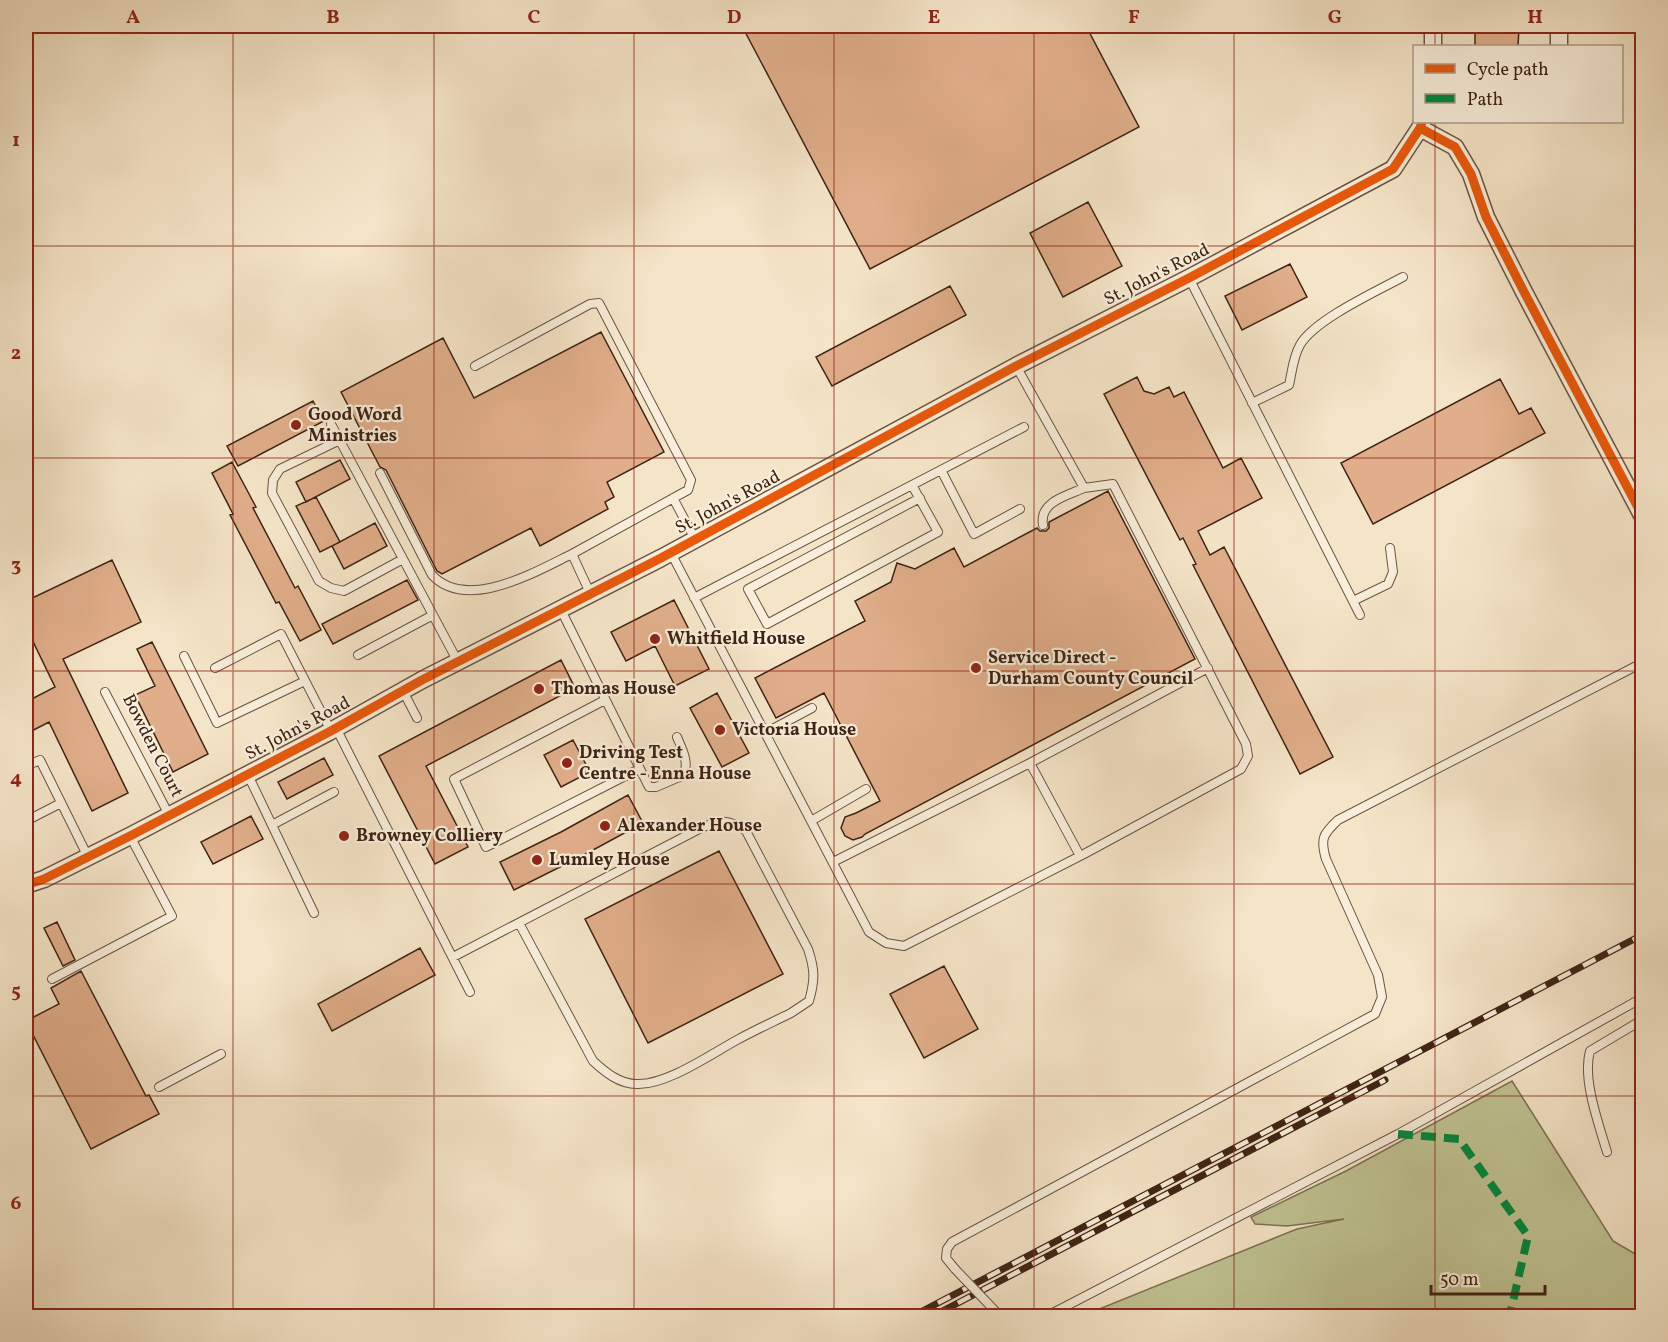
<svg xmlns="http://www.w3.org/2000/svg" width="1668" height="1342" font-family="Vollkorn,serif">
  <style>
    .green { fill: #c0c393; stroke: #7f7354; stroke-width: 1.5 }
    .building { fill: #e0ae8a; stroke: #3e2314; stroke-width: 1.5 }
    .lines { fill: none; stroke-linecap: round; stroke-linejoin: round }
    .lane-casing { stroke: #6c5441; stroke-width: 10 }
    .street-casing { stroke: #6c5441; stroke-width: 19 }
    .lane { stroke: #f8eedb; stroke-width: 8 }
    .street { stroke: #f8eedb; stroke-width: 16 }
    .rail-casing { stroke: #3e2314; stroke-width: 7 }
    .rail { stroke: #f8eedb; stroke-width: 4.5; stroke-dasharray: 14; stroke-linecap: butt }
    .lane-bridge-casing { stroke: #6c5441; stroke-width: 10; stroke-linecap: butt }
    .lane-bridge { stroke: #f8eedb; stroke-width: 8 }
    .quiet { stroke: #00873e; stroke-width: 8; stroke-dasharray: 15 8; stroke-linecap: butt }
    .cycleway-casing { stroke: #f8eedb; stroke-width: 13 }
    .cycleway { stroke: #e8590c; stroke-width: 9 }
    .grid { fill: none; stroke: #8f2418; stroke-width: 1.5; stroke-opacity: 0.55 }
    .poi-dot { fill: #8f2418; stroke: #f8eedb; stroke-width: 2 }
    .labels { text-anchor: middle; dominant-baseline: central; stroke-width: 4.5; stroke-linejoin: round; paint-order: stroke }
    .street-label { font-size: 18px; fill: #3e2314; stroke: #f8eedb }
    .poi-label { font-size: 18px; font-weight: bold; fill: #3e2314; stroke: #f8eedb; text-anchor: start }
    .neatline { fill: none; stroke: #8f2418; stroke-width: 2 }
    .grid-label { font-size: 20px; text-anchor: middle; font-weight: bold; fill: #8f2418 }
  </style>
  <rect width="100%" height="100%" fill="#f5e5c8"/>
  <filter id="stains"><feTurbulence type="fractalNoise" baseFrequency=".00333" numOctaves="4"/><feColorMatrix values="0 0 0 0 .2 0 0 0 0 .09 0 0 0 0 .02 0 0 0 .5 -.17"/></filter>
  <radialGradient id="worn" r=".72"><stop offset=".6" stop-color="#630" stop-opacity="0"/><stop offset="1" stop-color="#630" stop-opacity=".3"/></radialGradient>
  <!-- green -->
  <path class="green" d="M 1512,1081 L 1613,1241 L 1642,1258 L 1642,1316 L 1082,1316 L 1297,1229 L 1344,1219 L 1287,1226 L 1255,1224 L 1251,1217 L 1346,1171 Z"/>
  <!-- building -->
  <path class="building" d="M 742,26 L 1086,26 L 1139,127 L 870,269 Z
    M 1475,27 L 1519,28 L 1518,46 L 1475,46 Z
    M 1088,202 L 1122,266 L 1063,297 L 1030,233 Z
    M 1290,264 L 1307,297 L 1242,330 L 1225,296 Z
    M 950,286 L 966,315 L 832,386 L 816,357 Z
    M 601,332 L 664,452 L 607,482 L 614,497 L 605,502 L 608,509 L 540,546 L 531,528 L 442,574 L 437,571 L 386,470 L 380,467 L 341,392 L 443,338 L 474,398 Z
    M 1137,377 L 1144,391 L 1154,394 L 1169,387 L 1174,397 L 1184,392 L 1223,468 L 1241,458 L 1262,498 L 1198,531 L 1210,555 L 1224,547 L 1333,757 L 1300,774 L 1193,565 L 1196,564 L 1183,538 L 1180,540 L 1104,394 Z
    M 1500,379 L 1519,414 L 1531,408 L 1545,433 L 1373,524 L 1341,463 Z
    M 313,401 L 324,421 L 238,466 L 227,446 Z
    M 340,460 L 350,479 L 306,502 L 296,482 Z
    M 232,462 L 256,507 L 253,508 L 295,588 L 298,586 L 321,630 L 300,641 L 279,602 L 276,603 L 230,515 L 233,514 L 212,473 Z
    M 1108,491 L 1195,659 L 865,834 L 862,837 L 853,840 L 845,836 L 841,828 L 845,817 L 856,813 L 880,801 L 824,693 L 776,718 L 755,678 L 865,621 L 855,601 L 891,582 L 897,563 L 915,569 L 954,548 L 964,567 L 1037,528 L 1040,531 L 1046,531 L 1049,528 L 1049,522 Z
    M 316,497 L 340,542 L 320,552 L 296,506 Z
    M 375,523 L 387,546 L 344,569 L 332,546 Z
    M 112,560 L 141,622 L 63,659 L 128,793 L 92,811 L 49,722 L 26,734 L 26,702 L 55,687 L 26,627 L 26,601 Z
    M 407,580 L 418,600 L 333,644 L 322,624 Z
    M 674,600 L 709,669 L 675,686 L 655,646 L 626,661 L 611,632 Z
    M 152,642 L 208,754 L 173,772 L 135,695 L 155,686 L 137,649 Z
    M 561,660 L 575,688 L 426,766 L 468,847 L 435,864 L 379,756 Z
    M 717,693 L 749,753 L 722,767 L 690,708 Z
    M 573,740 L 590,772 L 561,787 L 544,755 Z
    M 324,758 L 333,775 L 287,799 L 278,782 Z
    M 628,795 L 643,823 L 582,856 L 514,890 L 500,862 L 561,832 Z
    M 251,816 L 263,839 L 213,864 L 201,842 Z
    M 719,851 L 783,974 L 648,1043 L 585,919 Z
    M 57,922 L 75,960 L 63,966 L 44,928 Z
    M 420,948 L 435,975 L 332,1031 L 318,1004 Z
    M 944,966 L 978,1029 L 924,1058 L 890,994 Z
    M 81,971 L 146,1096 L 149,1095 L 159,1114 L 91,1149 L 26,1021 L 59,1004 L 51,988 Z"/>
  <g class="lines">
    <defs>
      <path id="lane" d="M 1189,278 L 1360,615
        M 475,366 L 590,304 L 599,303 L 691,480 L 688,490 L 572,554
        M 1016,366 L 1084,488 C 1066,496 1039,502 1043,525
        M 1252,403 L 1289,385 C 1292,372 1293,357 1300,345 C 1314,320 1377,291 1403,277
        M 331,424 L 458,662
        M 340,440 L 280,469 L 273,480 L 272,493 L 319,581 L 331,588 L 344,591 L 403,559
        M 941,470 L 974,534 L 1020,509
        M 380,473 L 432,575 C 467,612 535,572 572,554 L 591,595
        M 912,485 L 938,532 L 767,624 L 748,589 L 920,498
        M 673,498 L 695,539
        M 671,553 L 869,932 L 886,943 L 904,946 L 1084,854 L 1241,769 L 1248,756 L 1246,744 L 1113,484 L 1084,488
        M 694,598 L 1024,427
        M 1353,601 L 1388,584 L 1393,572 L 1390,548
        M 561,610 L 649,787 L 656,787 L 684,775 C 689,761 682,749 677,737
        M 358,655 L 433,615
        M 184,656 L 217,723 L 305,681
        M 215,668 L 281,634 L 331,731
        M 403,691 L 417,718
        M 105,692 L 169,815
        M 605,700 L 454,779 L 486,847 L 639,769
        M 336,728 L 470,992
        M 765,733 L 812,708
        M 1030,763 L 1080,856
        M 26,766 L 40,760 L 88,857
        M 248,775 L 314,913
        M 26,821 L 61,803
        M 811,821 L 866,789
        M 272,825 L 334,792
        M 833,862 L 1030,763 L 1208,668
        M 453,957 L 703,827 C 723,820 729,819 746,831 L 808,949 C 815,970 815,980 809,1001 L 791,1013 C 773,1022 755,1030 737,1040 C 711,1054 667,1085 637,1084 C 619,1084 605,1072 593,1061 L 519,923
        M 52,979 L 172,916 L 130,836
        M 159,1087 L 221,1054
        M 1607,1152 C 1599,1125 1582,1079 1590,1051 L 1642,1020
        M 955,1269 L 946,1258 L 947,1249 L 952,1242 L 1375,1014 L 1382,997 L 1378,975 L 1326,859 C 1320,839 1323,834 1338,820 L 1642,663
        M 1047,1316 L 1398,1134 L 1642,998"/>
      <path id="street" d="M 1559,26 L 1559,46
        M 1433,46 L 1433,26
        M 1420,128 L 1455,147 L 1471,174 L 1486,217 L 1523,290 L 1642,515
        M 26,885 L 44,879 L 130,836 L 329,732 L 422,680 L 661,558 L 1016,366 L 1189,278 L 1393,169 L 1420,128 L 1422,122"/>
    </defs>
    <!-- lane casing -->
    <use href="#lane" class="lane-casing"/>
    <!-- street casing -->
    <use href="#street" class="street-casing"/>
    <!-- lane -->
    <use href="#lane" class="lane"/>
    <!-- street -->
    <use href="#street" class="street"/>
    <defs>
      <path id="rail" d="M 913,1316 L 1642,935
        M 933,1316 L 1385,1080"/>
    </defs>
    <!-- rail casing -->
    <use href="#rail" class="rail-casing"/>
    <!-- rail -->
    <use href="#rail" class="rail"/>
    <defs>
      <path id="lane-bridge" d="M 955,1269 L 1000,1316"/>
    </defs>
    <!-- lane-bridge casing -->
    <use href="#lane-bridge" class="lane-bridge-casing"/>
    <!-- lane-bridge -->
    <use href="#lane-bridge" class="lane-bridge"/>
    <!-- quiet -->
    <path class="quiet" d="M 1398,1134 L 1459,1139 L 1528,1236 L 1511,1310 L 1514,1316"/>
    <defs>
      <path id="cycleway" d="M 1420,128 L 1455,147 L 1471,174 L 1486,217 L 1523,290 L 1642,515
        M 26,885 L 44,879 L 130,836 L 329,732 L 422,680 L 661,558 L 1016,366 L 1189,278 L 1393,169 L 1420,128 L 1422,122"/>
    </defs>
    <!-- cycleway casing -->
    <use href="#cycleway" class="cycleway-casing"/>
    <!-- cycleway -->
    <use href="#cycleway" class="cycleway"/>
  </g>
  <!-- grid -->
  <path class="grid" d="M 233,26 L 233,1316M 434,26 L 434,1316M 634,26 L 634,1316M 834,26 L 834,1316M 1034,26 L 1034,1316M 1234,26 L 1234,1316M 1435,26 L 1435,46M 1435,122 L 1435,1316M 26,246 L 1642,246M 26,458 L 1642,458M 26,671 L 1642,671M 26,884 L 1642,884M 26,1096 L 1642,1096"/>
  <!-- markers -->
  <g class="poi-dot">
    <circle cx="296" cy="425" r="6"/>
    <circle cx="655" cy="639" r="6"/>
    <circle cx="976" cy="668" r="6"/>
    <circle cx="539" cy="689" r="6"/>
    <circle cx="720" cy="730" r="6"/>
    <circle cx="567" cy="763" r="6"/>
    <circle cx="605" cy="826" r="6"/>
    <circle cx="344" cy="836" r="6"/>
    <circle cx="537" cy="860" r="6"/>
  </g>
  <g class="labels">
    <!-- street labels -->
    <g class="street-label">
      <text transform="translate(1157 275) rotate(-27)">St. John's Road</text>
      <text transform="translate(728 503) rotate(-28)">St. John's Road</text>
      <text transform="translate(298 729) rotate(-28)">St. John's Road</text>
      <text transform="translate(152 746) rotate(63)">Bowden Court</text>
    </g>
    <!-- poi labels -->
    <g class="poi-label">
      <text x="308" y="415">Good Word<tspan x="308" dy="21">Ministries</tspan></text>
      <text x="667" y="639">Whitfield House</text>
      <text x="988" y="658">Service Direct -<tspan x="988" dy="21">Durham County Council</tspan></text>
      <text x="551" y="689">Thomas House</text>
      <text x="732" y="730">Victoria House</text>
      <text x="579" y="753">Driving Test<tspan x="579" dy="21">Centre - Enna House</tspan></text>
      <text x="617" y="826">Alexander House</text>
      <text x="356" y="836">Browney Colliery</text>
      <text x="549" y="860">Lumley House</text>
    </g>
  </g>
  <!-- margin -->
  <rect width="1668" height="1342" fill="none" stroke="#f5e5c8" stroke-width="66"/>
  <!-- legend -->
  <rect x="1413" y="45" width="210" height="78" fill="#f8eedb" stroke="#ae9d8b" stroke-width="1.5"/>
  <rect x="1425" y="64" width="30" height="9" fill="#e8590c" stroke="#ae9d8b" stroke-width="1.5"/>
  <text x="1467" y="75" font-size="18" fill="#3e2314">Cycle path</text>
  <rect x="1425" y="94" width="30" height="9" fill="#00873e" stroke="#ae9d8b" stroke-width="1.5"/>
  <text x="1467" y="105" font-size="18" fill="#3e2314">Path</text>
  <!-- scale -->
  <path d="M1431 1285v9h114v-9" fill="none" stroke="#3e2314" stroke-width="3"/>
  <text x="1440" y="1285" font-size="18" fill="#3e2314" stroke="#f8eedb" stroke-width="4.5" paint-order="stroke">50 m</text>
  <rect x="33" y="33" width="1602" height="1276" class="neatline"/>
  <g class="grid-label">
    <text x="133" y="23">A</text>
    <text x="333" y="23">B</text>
    <text x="534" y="23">C</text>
    <text x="734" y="23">D</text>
    <text x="934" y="23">E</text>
    <text x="1134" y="23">F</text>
    <text x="1335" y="23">G</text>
    <text x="1535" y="23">H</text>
    <text x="16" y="146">1</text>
    <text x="16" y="359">2</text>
    <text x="16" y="571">3</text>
    <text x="16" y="784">4</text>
    <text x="16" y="997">5</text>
    <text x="16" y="1209">6</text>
  </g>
  <rect width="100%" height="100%" filter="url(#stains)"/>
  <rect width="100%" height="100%" fill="url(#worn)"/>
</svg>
